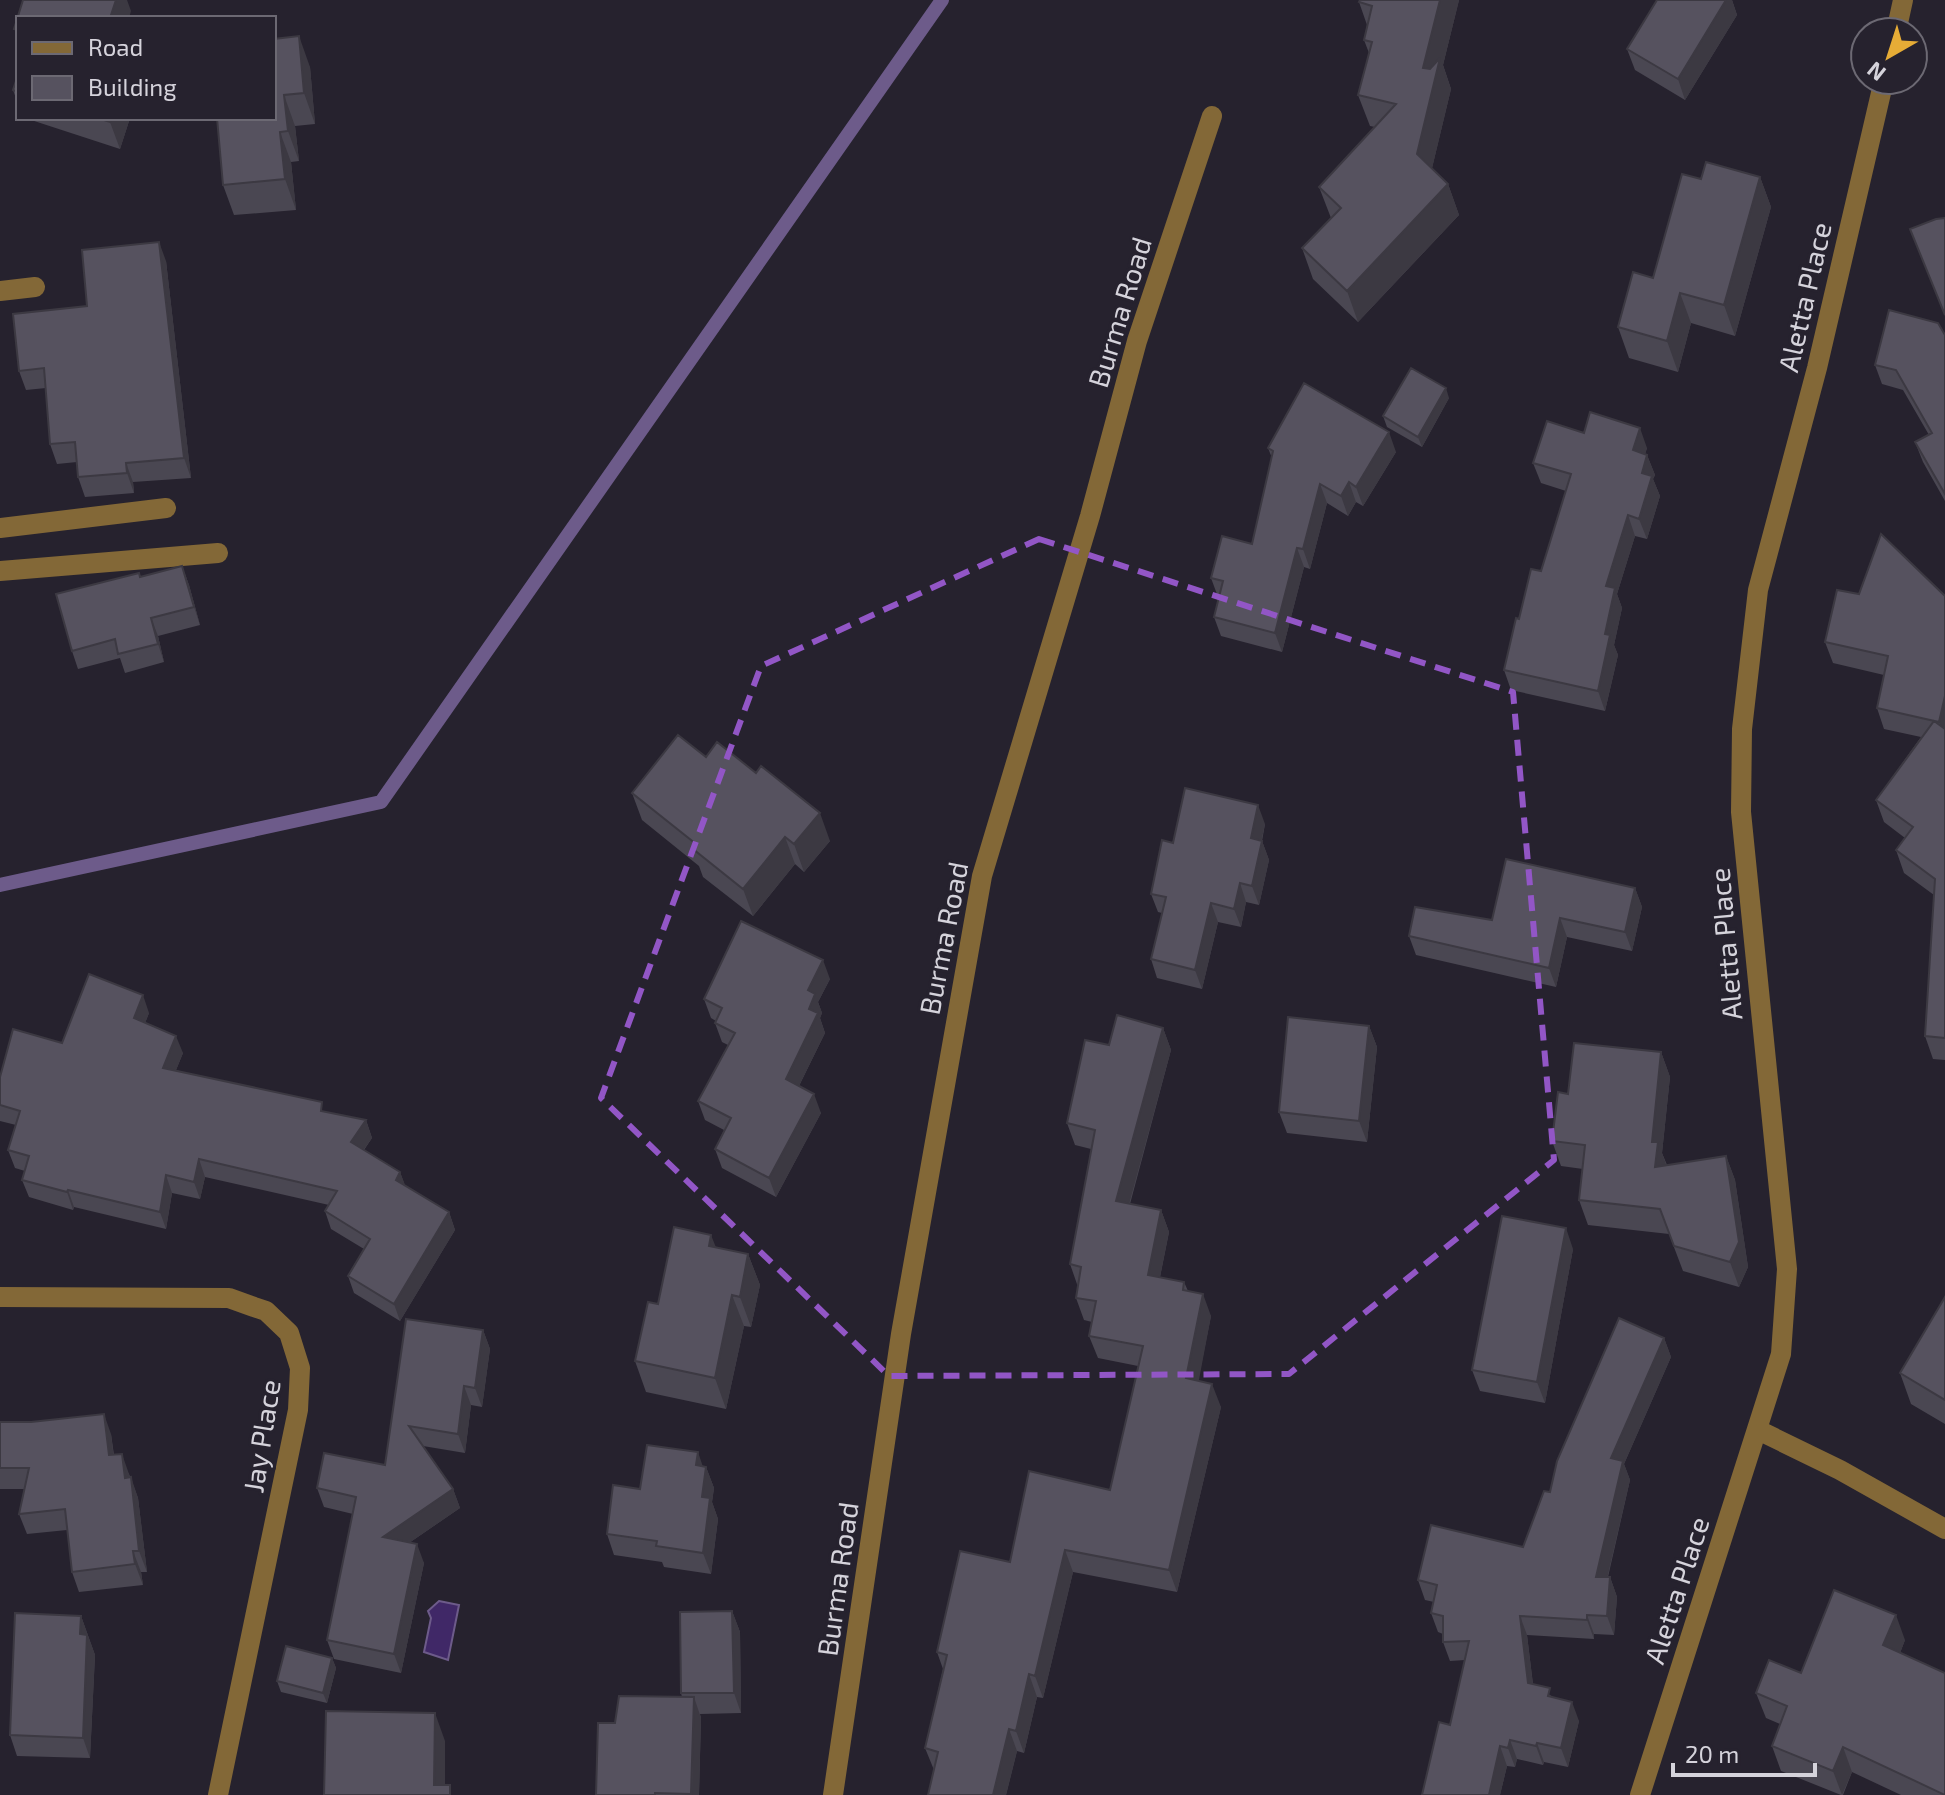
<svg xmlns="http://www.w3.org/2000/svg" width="1945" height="1795" font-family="'Exo 2',sans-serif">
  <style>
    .water { fill: #402867; stroke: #6d5b8a; stroke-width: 2 }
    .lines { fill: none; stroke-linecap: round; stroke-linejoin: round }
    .stream { stroke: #6d5b8a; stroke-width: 14 }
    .minor { stroke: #836837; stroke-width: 20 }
    .wall { fill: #4a4752 }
    .shaded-wall { fill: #3c3942 }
    .building { fill: #56525f; stroke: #3c3942; stroke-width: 2 }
    .marked { fill: none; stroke: #9256c6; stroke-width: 6; stroke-dasharray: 16 10; stroke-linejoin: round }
    .labels { text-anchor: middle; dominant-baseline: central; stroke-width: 6; stroke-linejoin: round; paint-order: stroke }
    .street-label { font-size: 28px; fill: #d5d3db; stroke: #26222e }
  </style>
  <rect width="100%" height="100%" fill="#26222e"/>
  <!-- water -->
  <path class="water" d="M 439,1601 L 459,1605 L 448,1660 L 424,1652 L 431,1618 L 428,1611 Z"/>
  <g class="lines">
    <!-- stream -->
    <path class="stream" d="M 0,885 L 381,802 L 942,0"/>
    <!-- minor -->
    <path class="minor" d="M 1896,32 L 1903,0
      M 0,291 L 35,287
      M 0,528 L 166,508
      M 0,571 L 218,553
      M 0,1297 L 229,1298 L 254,1307 L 266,1311 L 289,1333 L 300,1368 L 298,1410 L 218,1795
      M 1758,1430 L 1840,1470 L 1945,1529
      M 833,1795 L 901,1334 L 982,876 L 1090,516 L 1137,341 L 1212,116
      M 1640,1795 L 1781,1354 L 1787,1269 L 1741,812 L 1742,729 L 1758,590 L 1817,368 L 1884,80"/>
  </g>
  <!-- wall -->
  <path class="wall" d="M 1459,0 L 1443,65 L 1451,89 L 1432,168 L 1448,184 L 1459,215 L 1358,322 L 1313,279 L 1302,248 L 1331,218 L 1319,187 L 1375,127 L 1370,126 L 1358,95 L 1369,53 L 1364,40 L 1367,25 L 1359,2 Z
    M 1657,0 L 1732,0 L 1737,15 L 1685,100 L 1635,70 L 1627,49 Z
    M 274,39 L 310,67 L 315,124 L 295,126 L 299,161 L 291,162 L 296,210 L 234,215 L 223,185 Z
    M 18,75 L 18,104 L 13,90 Z
    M 25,118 L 130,118 L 120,149 Z
    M 1760,177 L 1771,207 L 1735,336 L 1691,323 L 1678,372 L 1629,358 L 1618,327 L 1653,278 L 1701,179 Z
    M 166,261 L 191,478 L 133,482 L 134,493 L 85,497 L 78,477 L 77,462 L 57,464 L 50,444 L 46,388 L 26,390 L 19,371 L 87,306 Z
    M 1945,335 L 1945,501 L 1923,462 L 1915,442 L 1929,435 L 1903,390 L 1882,384 L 1875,365 Z
    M 1449,398 L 1422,447 L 1387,427 L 1383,416 Z
    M 1584,433 L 1647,448 L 1645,454 L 1647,455 L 1655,475 L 1653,479 L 1660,496 L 1647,539 L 1635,536 L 1617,594 L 1622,608 L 1614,645 L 1618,655 L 1605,711 L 1511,690 L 1504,670 L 1519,619 L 1541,571 L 1566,491 L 1541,483 L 1533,463 Z
    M 1268,448 L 1396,452 L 1363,506 L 1356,502 L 1348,516 L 1327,503 L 1310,569 L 1304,567 L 1282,652 L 1221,636 L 1214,617 L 1219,597 L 1218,597 L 1211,578 L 1252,544 L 1272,458 Z
    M 182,566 L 189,585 L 200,625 L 158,636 L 164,662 L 125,673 L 120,658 L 78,669 L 72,651 L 141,577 Z
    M 1859,594 L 1945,596 L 1945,1060 L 1933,1059 L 1925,1036 L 1934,895 L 1904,873 L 1896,850 L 1905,838 L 1884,822 L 1876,800 L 1921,737 L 1884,729 L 1877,708 L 1884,675 L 1833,663 L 1825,642 Z
    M 706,757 L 830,841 L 804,872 L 795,864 L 753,916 L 703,877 L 699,866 L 642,820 L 632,793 Z
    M 1265,824 L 1262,841 L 1269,860 L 1259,905 L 1246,902 L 1241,927 L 1218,922 L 1202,989 L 1157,978 L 1151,959 L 1162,913 L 1158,912 L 1151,894 L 1173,843 Z
    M 1635,888 L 1642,907 L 1632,951 L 1567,937 L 1556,987 L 1416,955 L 1409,936 L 1492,920 Z
    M 830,979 L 818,1002 L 822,1013 L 820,1018 L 825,1033 L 799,1086 L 821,1113 L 776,1197 L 722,1168 L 715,1149 L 724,1130 L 705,1120 L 698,1101 L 728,1045 L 722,1042 L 715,1023 L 716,1021 L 711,1018 L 704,999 Z
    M 149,1013 L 145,1023 L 183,1053 L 176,1070 L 326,1112 L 366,1120 L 372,1138 L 364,1150 L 400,1172 L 405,1186 L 449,1212 L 455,1230 L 400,1321 L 354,1293 L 348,1276 L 364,1249 L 331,1229 L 325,1211 L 329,1205 L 205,1177 L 200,1199 L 172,1193 L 166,1229 L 74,1207 L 73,1210 L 29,1197 L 22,1180 L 25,1171 L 15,1168 L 8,1150 L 16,1125 L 0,1121 L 0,1077 L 62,1043 Z
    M 1369,1026 L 1377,1047 L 1367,1142 L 1287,1133 L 1279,1112 Z
    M 1163,1028 L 1171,1050 L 1130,1204 L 1161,1210 L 1169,1232 L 1160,1277 L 1184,1282 L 1188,1291 L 1211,1316 L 1198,1381 L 1221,1407 L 1177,1592 L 1073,1572 L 1043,1698 L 1037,1697 L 1024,1753 L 1017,1751 L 1006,1795 L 928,1795 L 934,1770 L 925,1748 L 943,1669 L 937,1652 L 1010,1562 L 1110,1490 L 1138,1366 L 1098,1358 L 1089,1336 L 1092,1322 L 1084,1320 L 1076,1298 L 1078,1287 L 1070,1264 L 1091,1149 L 1075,1145 L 1067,1123 L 1109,1045 Z
    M 1661,1052 L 1670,1077 L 1662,1153 L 1667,1165 L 1726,1156 L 1735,1180 L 1748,1267 L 1739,1287 L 1683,1271 L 1669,1234 L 1588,1225 L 1579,1200 L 1583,1169 L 1561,1166 L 1552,1141 L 1568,1094 Z
    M 716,1248 L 748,1254 L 760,1285 L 751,1327 L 744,1326 L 726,1409 L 646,1392 L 635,1361 L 658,1304 Z
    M 1573,1249 L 1545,1403 L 1480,1391 L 1472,1370 Z
    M 1945,1297 L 1945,1424 L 1911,1404 L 1900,1373 Z
    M 406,1319 L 483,1330 L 490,1349 L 482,1407 L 471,1405 L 465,1453 L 423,1446 L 453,1489 L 460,1508 L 409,1543 L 424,1563 L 401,1673 L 334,1659 L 327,1640 L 353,1514 L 324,1507 L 317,1488 L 385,1465 Z
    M 1664,1338 L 1671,1357 L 1624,1464 L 1630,1480 L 1608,1577 L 1610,1577 L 1617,1597 L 1614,1635 L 1594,1634 L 1594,1639 L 1527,1635 L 1533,1684 L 1553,1697 L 1579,1721 L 1568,1767 L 1544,1762 L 1543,1765 L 1517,1759 L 1515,1767 L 1507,1766 L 1500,1795 L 1422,1795 L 1450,1725 L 1465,1660 L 1450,1661 L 1443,1642 L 1443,1634 L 1438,1632 L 1431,1613 L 1434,1602 L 1425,1600 L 1418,1580 L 1523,1547 L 1550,1492 Z
    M 0,1422 L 111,1434 L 114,1455 L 129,1474 L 138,1498 L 147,1572 L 141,1572 L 143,1585 L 79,1592 L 72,1572 L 67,1530 L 27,1534 L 19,1514 L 24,1489 L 0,1489 Z
    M 703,1467 L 706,1467 L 714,1488 L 712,1502 L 718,1519 L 711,1574 L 664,1567 L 662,1562 L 614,1555 L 607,1534 L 640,1489 Z
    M 732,1611 L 740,1632 L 741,1713 L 700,1714 L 701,1718 L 699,1795 L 596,1795 L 615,1723 L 682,1697 L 681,1693 Z
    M 81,1616 L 95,1655 L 90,1758 L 17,1756 L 10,1735 Z
    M 1905,1640 L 1900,1653 L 1945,1795 L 1901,1795 L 1852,1772 L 1843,1795 L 1841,1795 L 1781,1771 L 1772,1746 L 1780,1724 L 1766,1718 L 1756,1693 L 1801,1673 Z
    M 332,1658 L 336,1668 L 327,1703 L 281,1692 L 277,1681 Z"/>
  <!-- shaded-wall -->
  <path class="shaded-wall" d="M 116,0 L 127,0 L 131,11 L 129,18 L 110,18 Z
    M 1440,0 L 1459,0 L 1443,65 L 1451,89 L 1428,185 L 1417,154 L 1423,68 Z
    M 1724,0 L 1732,0 L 1737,15 L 1685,100 L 1678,79 Z
    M 299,36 L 310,67 L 315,124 L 304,93 Z
    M 284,95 L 295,126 L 299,161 L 288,131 Z
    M 111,118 L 130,118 L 120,149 L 110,122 Z
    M 280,132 L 291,162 L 296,210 L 285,179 Z
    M 1760,177 L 1771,207 L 1735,336 L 1724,305 Z
    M 1448,184 L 1459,215 L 1358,322 L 1347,291 Z
    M 159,242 L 166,261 L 191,478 L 184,458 Z
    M 1680,293 L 1691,323 L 1678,372 L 1667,341 Z
    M 1446,388 L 1449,398 L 1422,447 L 1418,437 Z
    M 1640,428 L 1647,448 L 1640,470 L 1633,450 Z
    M 1389,432 L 1396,452 L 1363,506 L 1356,487 Z
    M 1647,455 L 1655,475 L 1653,479 L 1660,496 L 1647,539 L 1639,519 L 1642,473 Z
    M 126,463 L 133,482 L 134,493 L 127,473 Z
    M 1349,482 L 1356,502 L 1348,516 L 1341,496 Z
    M 1320,484 L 1327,503 L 1310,569 L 1303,549 Z
    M 1628,515 L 1635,536 L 1617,594 L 1622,608 L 1614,645 L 1618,655 L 1605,711 L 1598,691 L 1605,634 L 1606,586 Z
    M 1297,548 L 1304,567 L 1282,652 L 1275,633 Z
    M 182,566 L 189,585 L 200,625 L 194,607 Z
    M 151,618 L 158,636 L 164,662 L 158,644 Z
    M 1945,696 L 1945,738 L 1939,722 Z
    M 1258,805 L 1265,824 L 1258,857 L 1251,838 Z
    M 820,813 L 830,841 L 804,872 L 794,844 Z
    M 785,837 L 795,864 L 753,916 L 743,889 Z
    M 1262,841 L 1269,860 L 1259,905 L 1252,886 Z
    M 1240,883 L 1246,902 L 1241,927 L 1234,909 Z
    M 1635,888 L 1642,907 L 1632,951 L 1625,932 Z
    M 1211,903 L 1218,922 L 1202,989 L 1195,970 Z
    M 1560,918 L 1567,937 L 1556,987 L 1549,968 Z
    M 823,960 L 830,979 L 818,1002 L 822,1013 L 820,1018 L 825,1033 L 793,1098 L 786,1079 L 809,1009 L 808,990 Z
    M 143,995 L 149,1013 L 140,1036 L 134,1018 Z
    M 1369,1026 L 1377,1047 L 1367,1142 L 1359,1121 Z
    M 1163,1028 L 1171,1050 L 1124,1223 L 1116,1201 Z
    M 176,1036 L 183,1053 L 170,1085 L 163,1068 Z
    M 1661,1052 L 1670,1077 L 1662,1153 L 1667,1167 L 1655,1167 L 1652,1142 Z
    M 814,1094 L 821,1113 L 776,1197 L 769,1178 Z
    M 366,1120 L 372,1138 L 357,1159 L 351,1142 Z
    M 1726,1156 L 1735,1180 L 1748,1267 L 1739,1287 L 1730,1262 Z
    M 199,1159 L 205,1177 L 200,1199 L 194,1182 Z
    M 400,1172 L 407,1190 L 396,1180 Z
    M 166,1175 L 172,1193 L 166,1229 L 160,1212 Z
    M 68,1190 L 74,1207 L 73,1210 L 67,1192 Z
    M 1161,1210 L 1169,1232 L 1156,1297 L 1148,1275 Z
    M 449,1212 L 455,1230 L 400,1321 L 394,1304 Z
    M 1566,1228 L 1573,1249 L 1545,1403 L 1537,1382 Z
    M 711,1235 L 723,1265 L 709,1246 Z
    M 748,1254 L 760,1285 L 751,1327 L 740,1297 Z
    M 1203,1294 L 1211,1316 L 1195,1401 L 1186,1378 Z
    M 732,1295 L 744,1326 L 726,1409 L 715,1378 Z
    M 483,1330 L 490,1349 L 482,1407 L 475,1388 Z
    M 1664,1338 L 1671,1357 L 1624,1464 L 1630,1480 L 1603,1596 L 1596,1577 L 1611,1458 Z
    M 1212,1384 L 1221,1407 L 1177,1592 L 1169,1570 Z
    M 464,1386 L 471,1405 L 465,1453 L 458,1434 Z
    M 104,1414 L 111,1434 L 116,1476 L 109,1455 Z
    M 698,1452 L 705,1473 L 706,1467 L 714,1488 L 712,1502 L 718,1519 L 711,1574 L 703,1553 L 702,1497 L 696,1465 Z
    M 122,1454 L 129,1474 L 132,1499 L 125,1478 Z
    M 131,1477 L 138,1498 L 147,1572 L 139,1551 Z
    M 453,1489 L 460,1508 L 390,1556 L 383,1537 Z
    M 417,1544 L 424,1563 L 401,1673 L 394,1654 Z
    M 1065,1550 L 1073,1572 L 1043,1698 L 1035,1676 Z
    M 133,1551 L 141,1572 L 143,1585 L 135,1564 Z
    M 1610,1577 L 1617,1597 L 1614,1635 L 1607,1616 Z
    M 732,1611 L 740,1632 L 741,1713 L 734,1693 Z
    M 1587,1615 L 1594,1634 L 1594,1639 L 1587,1620 Z
    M 1896,1615 L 1905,1640 L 1893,1671 L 1883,1645 Z
    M 81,1616 L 95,1655 L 90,1758 L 83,1738 L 80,1634 Z
    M 1520,1616 L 1527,1635 L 1535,1702 L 1528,1683 Z
    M 332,1658 L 336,1668 L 327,1703 L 323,1693 Z
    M 1029,1674 L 1037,1697 L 1024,1753 L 1016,1731 Z
    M 694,1697 L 701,1718 L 699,1795 L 692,1795 Z
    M 1572,1702 L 1579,1721 L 1568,1767 L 1561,1748 Z
    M 435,1713 L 445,1741 L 445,1795 L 434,1785 Z
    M 1009,1729 L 1017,1751 L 1006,1795 L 993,1795 Z
    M 1510,1740 L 1517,1759 L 1515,1767 L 1508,1748 Z
    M 1537,1743 L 1544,1762 L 1543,1765 L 1536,1746 Z
    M 1500,1746 L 1507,1766 L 1500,1795 L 1489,1795 Z
    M 1843,1747 L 1852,1772 L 1842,1795 L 1833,1771 Z"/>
  <!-- building -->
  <path class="building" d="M 23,0 L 116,0 L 110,18 L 18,18 L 18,30 L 14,29 Z
    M 1360,0 L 1440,0 L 1423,68 L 1430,69 L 1440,58 L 1417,154 L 1448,184 L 1347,291 L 1302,248 L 1341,208 L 1319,187 L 1396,104 L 1358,95 L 1372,42 L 1364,40 L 1372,6 L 1359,2 Z
    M 1657,0 L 1726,0 L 1678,79 L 1627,49 Z
    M 299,36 L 304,93 L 284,95 L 288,131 L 280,132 L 285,179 L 223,185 L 217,118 L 274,118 L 274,39 Z
    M 18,75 L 18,92 L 13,90 Z
    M 98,118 L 111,118 L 110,122 Z
    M 1706,162 L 1760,177 L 1724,305 L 1680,293 L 1667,341 L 1618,327 L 1633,272 L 1653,278 L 1682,174 L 1701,179 Z
    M 1945,218 L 1945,315 L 1910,229 L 1936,219 Z
    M 159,242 L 184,458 L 126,463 L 127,473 L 78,477 L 75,442 L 50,444 L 44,368 L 19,371 L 13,314 L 87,306 L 82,250 Z
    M 1889,310 L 1938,323 L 1945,335 L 1945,494 L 1915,442 L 1932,433 L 1896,370 L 1875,365 Z
    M 1411,368 L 1446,388 L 1418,437 L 1383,416 Z
    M 1304,383 L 1389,432 L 1356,487 L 1349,482 L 1341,496 L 1320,484 L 1303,549 L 1297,548 L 1275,633 L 1214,617 L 1223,581 L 1211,578 L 1222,536 L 1252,544 L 1273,451 L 1268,448 Z
    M 1590,412 L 1640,428 L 1633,450 L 1647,455 L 1642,473 L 1652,476 L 1639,519 L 1628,515 L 1606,586 L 1615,588 L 1605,634 L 1610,635 L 1598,691 L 1504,670 L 1516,618 L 1519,619 L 1531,569 L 1541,571 L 1571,474 L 1533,463 L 1547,421 L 1584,433 Z
    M 1881,534 L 1945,596 L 1945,696 L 1939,722 L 1877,708 L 1888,656 L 1825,642 L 1837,590 L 1859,594 Z
    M 182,566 L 194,607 L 151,618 L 158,644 L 118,654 L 115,639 L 72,651 L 56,594 L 139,573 L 140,577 Z
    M 1934,721 L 1945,729 L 1945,1038 L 1925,1036 L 1935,879 L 1896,850 L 1913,827 L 1876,800 Z
    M 678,735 L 706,757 L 717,742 L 756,773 L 761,766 L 820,813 L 794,844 L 785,837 L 743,889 L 693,849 L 696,844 L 632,793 Z
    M 1185,788 L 1258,805 L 1251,838 L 1262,841 L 1252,886 L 1240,883 L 1234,909 L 1211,903 L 1195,970 L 1151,959 L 1166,897 L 1151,894 L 1162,840 L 1173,843 Z
    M 1506,859 L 1635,888 L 1625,932 L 1560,918 L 1549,968 L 1409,936 L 1415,907 L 1492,920 Z
    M 741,921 L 823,960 L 808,990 L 815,994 L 809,1009 L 818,1013 L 786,1079 L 814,1094 L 769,1178 L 715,1149 L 731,1118 L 698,1101 L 735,1033 L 715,1023 L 722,1008 L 704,999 Z
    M 89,974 L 143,995 L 134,1018 L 176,1036 L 163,1068 L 322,1102 L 321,1111 L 366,1120 L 351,1142 L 400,1172 L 396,1180 L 449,1212 L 394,1304 L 348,1276 L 370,1239 L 325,1211 L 337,1191 L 199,1159 L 194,1182 L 166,1175 L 160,1212 L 68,1190 L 67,1192 L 22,1180 L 29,1156 L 8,1150 L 20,1111 L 0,1105 L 0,1077 L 13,1029 L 62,1043 Z
    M 1117,1015 L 1163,1028 L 1116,1201 L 1161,1210 L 1148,1275 L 1184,1282 L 1183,1290 L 1203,1294 L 1186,1378 L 1212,1384 L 1169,1570 L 1065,1550 L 1035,1676 L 1029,1674 L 1016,1731 L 1009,1729 L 993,1795 L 928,1795 L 938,1752 L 925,1748 L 947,1655 L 937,1652 L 960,1551 L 1010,1562 L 1029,1471 L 1110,1490 L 1143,1346 L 1089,1336 L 1096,1301 L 1076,1298 L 1081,1267 L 1070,1264 L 1095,1130 L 1067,1123 L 1085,1040 L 1109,1045 Z
    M 1288,1017 L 1369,1026 L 1359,1121 L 1279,1112 Z
    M 1574,1043 L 1661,1052 L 1652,1142 L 1658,1142 L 1655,1167 L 1726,1156 L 1739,1242 L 1730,1262 L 1674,1246 L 1660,1209 L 1579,1200 L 1585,1145 L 1552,1141 L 1558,1092 L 1568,1094 Z
    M 1502,1216 L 1566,1228 L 1537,1382 L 1472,1370 Z
    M 674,1227 L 711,1235 L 709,1246 L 748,1254 L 740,1297 L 732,1295 L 715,1378 L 635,1361 L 648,1302 L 658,1304 Z
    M 1945,1297 L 1945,1400 L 1900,1373 Z
    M 1619,1318 L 1664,1338 L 1611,1458 L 1623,1461 L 1596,1577 L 1610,1577 L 1607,1616 L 1587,1615 L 1587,1620 L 1520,1616 L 1528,1683 L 1550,1688 L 1548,1696 L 1572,1702 L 1561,1748 L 1537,1743 L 1536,1746 L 1510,1740 L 1508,1748 L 1500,1746 L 1489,1795 L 1422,1795 L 1439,1722 L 1450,1725 L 1469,1641 L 1443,1642 L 1443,1616 L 1431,1613 L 1437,1585 L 1418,1580 L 1431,1525 L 1523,1547 L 1544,1491 L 1550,1492 L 1557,1461 Z
    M 406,1319 L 483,1330 L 475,1388 L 464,1386 L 458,1434 L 409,1426 L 453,1489 L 383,1537 L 417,1544 L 394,1654 L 327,1640 L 356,1497 L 317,1488 L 324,1453 L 385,1465 Z
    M 104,1414 L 109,1455 L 122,1454 L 125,1478 L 131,1477 L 139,1551 L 133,1551 L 135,1564 L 72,1572 L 65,1509 L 19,1514 L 29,1468 L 0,1468 L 0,1422 L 31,1422 Z
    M 647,1445 L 698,1452 L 696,1465 L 706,1467 L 702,1497 L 710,1498 L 703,1553 L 656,1546 L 657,1541 L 607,1534 L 613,1485 L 640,1489 Z
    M 1834,1590 L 1896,1615 L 1883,1645 L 1945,1673 L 1945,1795 L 1843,1747 L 1833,1771 L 1772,1746 L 1787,1706 L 1756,1693 L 1769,1660 L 1801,1673 Z
    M 732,1611 L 734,1693 L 681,1693 L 680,1612 Z
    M 15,1613 L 81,1616 L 80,1634 L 87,1635 L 83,1738 L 10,1735 Z
    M 286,1646 L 332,1658 L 323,1693 L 277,1681 Z
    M 619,1696 L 694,1697 L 691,1794 L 655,1793 L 655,1795 L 596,1795 L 598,1723 L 615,1723 Z
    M 326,1711 L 435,1713 L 434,1785 L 450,1785 L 450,1795 L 324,1795 Z"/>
  <!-- marked area -->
  <path class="marked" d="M 1039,539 L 1513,692 L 1554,1160 L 1289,1374 L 889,1376 L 601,1098 L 761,666 Z"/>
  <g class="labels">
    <!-- street labels -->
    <g class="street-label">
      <text transform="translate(1804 297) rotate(-77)">Aletta Place</text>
      <text transform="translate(1119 312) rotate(-73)">Burma Road</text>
      <text transform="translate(943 938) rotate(-79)">Burma Road</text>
      <text transform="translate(1725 944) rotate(-95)">Aletta Place</text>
      <text transform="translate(261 1436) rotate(-81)">Jay Place</text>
      <text transform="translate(837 1579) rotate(-82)">Burma Road</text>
      <text transform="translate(1676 1590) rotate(-72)">Aletta Place</text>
    </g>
  </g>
  <!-- legend -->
  <rect x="16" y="16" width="260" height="104" fill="#26222e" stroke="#6c6973" stroke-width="2"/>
  <rect x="32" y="42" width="40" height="12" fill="#836837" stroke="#6c6973" stroke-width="2"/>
  <text x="88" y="56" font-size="24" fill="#d5d3db">Road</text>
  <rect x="32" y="76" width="40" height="24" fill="#56525f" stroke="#6c6973" stroke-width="2"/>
  <text x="88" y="96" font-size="24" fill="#d5d3db">Building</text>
  <!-- north arrow -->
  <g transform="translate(1889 56) rotate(219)"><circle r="38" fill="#26222e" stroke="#6c6973" stroke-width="2"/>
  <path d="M0-6L14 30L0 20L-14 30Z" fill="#e6ac36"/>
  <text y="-12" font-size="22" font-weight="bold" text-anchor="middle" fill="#d5d3db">N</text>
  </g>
  <!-- scale -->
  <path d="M1673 1763v12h142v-12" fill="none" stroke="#d5d3db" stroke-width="4"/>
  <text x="1685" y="1763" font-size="24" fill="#d5d3db" stroke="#26222e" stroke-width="6" paint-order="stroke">20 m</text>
</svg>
